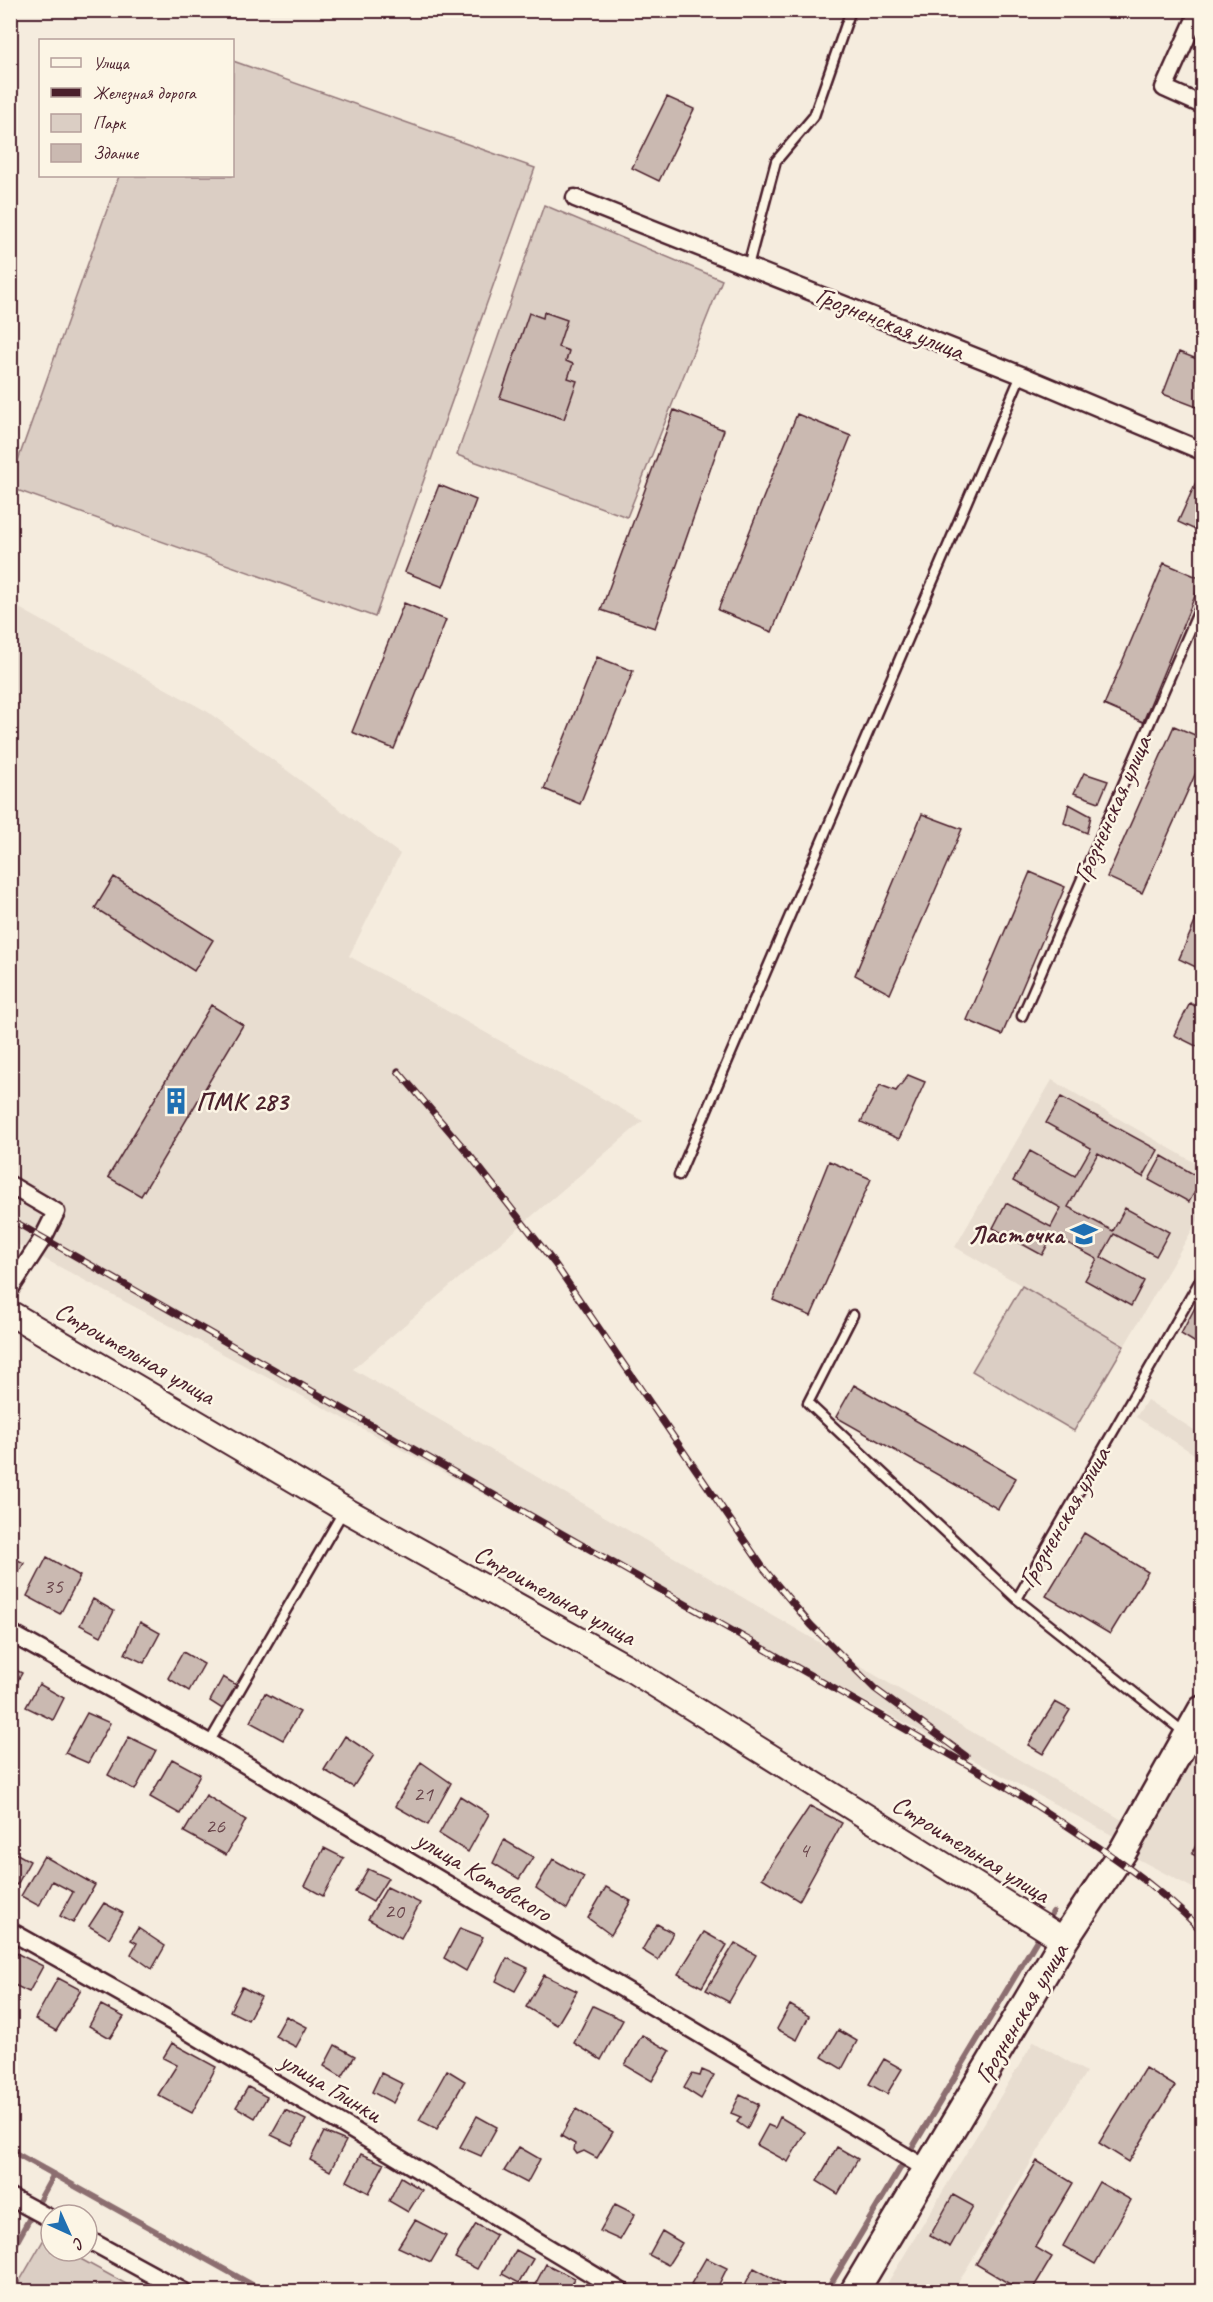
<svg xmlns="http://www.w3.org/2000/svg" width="1213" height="2302" font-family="Caveat,sans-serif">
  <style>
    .built { fill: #e8ddd0 }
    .green { fill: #dbcec4; stroke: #927678; stroke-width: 1.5 }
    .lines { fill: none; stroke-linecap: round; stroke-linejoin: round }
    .stream { stroke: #8c6e70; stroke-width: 6 }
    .building { fill: #cab9b1; stroke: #4a1f2b; stroke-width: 1.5 }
    .lane-casing { stroke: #4a1f2b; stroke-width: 13 }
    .street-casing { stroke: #4a1f2b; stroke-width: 21 }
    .secondary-casing { stroke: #4a1f2b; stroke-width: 28 }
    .primary-casing { stroke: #4a1f2b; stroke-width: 32 }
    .lane { stroke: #fcf5e5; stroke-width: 8 }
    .street { stroke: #fcf5e5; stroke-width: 16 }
    .secondary { stroke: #fcf5e5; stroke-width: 24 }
    .primary { stroke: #fcf5e5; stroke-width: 27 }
    .rail-casing { stroke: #4a1f2b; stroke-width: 7 }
    .rail { stroke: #fcf5e5; stroke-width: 4.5; stroke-dasharray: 14; stroke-linecap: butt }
    .labels { text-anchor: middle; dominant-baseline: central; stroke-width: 5; stroke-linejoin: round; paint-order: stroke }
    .number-label { font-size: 22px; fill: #6a464c }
    .street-label { font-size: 26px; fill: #4a1f2b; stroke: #fcf5e5 }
    .poi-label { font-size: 26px; font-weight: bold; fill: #4a1f2b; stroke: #fcf5e5; text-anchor: start }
  </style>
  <rect width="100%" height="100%" fill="#f5ecde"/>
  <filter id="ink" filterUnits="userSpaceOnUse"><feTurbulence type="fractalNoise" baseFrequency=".0167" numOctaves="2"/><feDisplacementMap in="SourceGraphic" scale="12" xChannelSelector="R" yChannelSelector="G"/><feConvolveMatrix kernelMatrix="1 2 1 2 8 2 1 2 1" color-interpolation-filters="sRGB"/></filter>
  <g filter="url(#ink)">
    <!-- built -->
    <path class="built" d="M 10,603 L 208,712 L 400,854 L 349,956 L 643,1121 L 353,1369 L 1129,1824 L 1121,1840 L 332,1412 L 11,1241 Z
      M 1052,1080 L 1202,1167 L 1202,1213 L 1125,1345 L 955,1247 Z
      M 1147,1400 L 1202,1435 L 1202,1459 L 1136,1417 Z
      M 1202,1710 L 1202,1893 L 1123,1851 Z
      M 1034,2041 L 1086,2072 L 953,2291 L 882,2292 Z"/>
    <!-- green -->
    <path class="green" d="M 233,61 L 535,168 L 375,617 L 11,488 L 11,480 L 119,176 L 232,176 Z
      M 544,205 L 722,280 L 627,517 L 457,455 Z
      M 1022,1286 L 1124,1346 L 1074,1431 L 972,1371 Z
      M 44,2239 L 51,2243 L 51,2251 L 66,2251 L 139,2291 L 14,2291 Z"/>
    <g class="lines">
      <!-- stream -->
      <path class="stream" d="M 1046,1924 L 1053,1912
        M 10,2150 L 265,2292
        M 10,2254 L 54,2174
        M 826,2292 L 1041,1933"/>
    </g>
    <!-- building -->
    <path class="building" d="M 667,97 L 694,109 L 659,181 L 632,168 Z
      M 544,312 L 567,320 L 558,347 L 569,351 L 566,361 L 573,364 L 568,378 L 577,381 L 564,419 L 500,398 L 529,313 L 543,318 Z
      M 1179,352 L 1202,361 L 1202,409 L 1163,394 Z
      M 674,410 L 724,430 L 655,628 L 601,610 Z
      M 797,414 L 851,436 L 772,632 L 718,610 Z
      M 1201,471 L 1202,471 L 1202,533 L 1178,522 Z
      M 439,485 L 476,500 L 443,587 L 405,572 Z
      M 1164,563 L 1202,579 L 1143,722 L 1104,705 Z
      M 404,603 L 446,620 L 394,749 L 352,732 Z
      M 597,657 L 633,671 L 580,804 L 544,789 Z
      M 1174,726 L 1202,738 L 1202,759 L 1142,893 L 1107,877 Z
      M 1084,773 L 1108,781 L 1099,802 L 1074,793 Z
      M 1069,804 L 1091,816 L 1087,833 L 1064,823 Z
      M 922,814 L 962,829 L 890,994 L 855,975 Z
      M 1030,872 L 1065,887 L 1002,1035 L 967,1020 Z
      M 114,877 L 213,940 L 194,971 L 95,908 Z
      M 1199,913 L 1202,914 L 1202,970 L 1179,959 Z
      M 1190,1003 L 1202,1010 L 1202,1049 L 1174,1035 Z
      M 211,1005 L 243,1025 L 141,1196 L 108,1177 Z
      M 908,1075 L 925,1082 L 899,1139 L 861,1122 L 880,1085 L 896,1091 Z
      M 1061,1097 L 1158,1150 L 1143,1177 L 1098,1153 L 1068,1207 L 1113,1231 L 1125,1208 L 1169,1232 L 1156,1256 L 1114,1234 L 1101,1257 L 1144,1281 L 1131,1306 L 1085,1280 L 1097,1259 L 1053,1235 L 1042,1255 L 993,1228 L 1006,1203 L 1051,1227 L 1061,1208 L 1013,1181 L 1030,1151 L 1075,1176 L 1091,1148 L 1046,1123 Z
      M 1162,1156 L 1202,1179 L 1189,1202 L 1149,1180 Z
      M 829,1161 L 871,1179 L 811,1316 L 773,1300 Z
      M 1198,1302 L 1202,1305 L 1202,1347 L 1181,1334 Z
      M 854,1385 L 1016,1478 L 998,1509 L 836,1417 Z
      M 1084,1533 L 1148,1572 L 1110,1634 L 1046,1596 Z
      M 10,1556 L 24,1563 L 11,1587 L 10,1587 Z
      M 47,1557 L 80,1576 L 60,1614 L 27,1596 Z
      M 93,1599 L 114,1611 L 101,1636 L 80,1625 Z
      M 140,1622 L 160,1633 L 144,1663 L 125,1654 Z
      M 183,1652 L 204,1664 L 189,1691 L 168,1678 Z
      M 10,1667 L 22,1673 L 10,1694 Z
      M 223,1677 L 238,1686 L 224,1710 L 210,1701 Z
      M 39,1684 L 64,1698 L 53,1720 L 26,1707 Z
      M 265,1693 L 300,1712 L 283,1740 L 250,1722 Z
      M 1055,1702 L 1070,1710 L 1043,1754 L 1028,1745 Z
      M 87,1713 L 110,1723 L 88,1763 L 65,1753 Z
      M 345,1736 L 374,1755 L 353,1787 L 324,1770 Z
      M 129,1737 L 156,1750 L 135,1790 L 108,1775 Z
      M 172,1759 L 200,1774 L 180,1814 L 150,1797 Z
      M 421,1762 L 451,1783 L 428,1825 L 395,1806 Z
      M 206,1795 L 246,1820 L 226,1855 L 184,1832 Z
      M 460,1796 L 489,1814 L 468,1852 L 439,1834 Z
      M 810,1806 L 842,1823 L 799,1901 L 762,1878 Z
      M 1202,1832 L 1202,1859 L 1192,1854 Z
      M 504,1840 L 533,1857 L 519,1879 L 493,1863 Z
      M 324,1848 L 344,1858 L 323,1896 L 305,1886 Z
      M 10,1850 L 30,1861 L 17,1885 L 10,1881 Z
      M 44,1856 L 95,1885 L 73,1923 L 60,1916 L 73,1892 L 52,1881 L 39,1906 L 21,1896 Z
      M 553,1859 L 584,1877 L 567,1909 L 536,1888 Z
      M 368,1869 L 388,1878 L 373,1902 L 355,1892 Z
      M 387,1887 L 420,1903 L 401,1938 L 368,1919 Z
      M 606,1887 L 631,1901 L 611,1935 L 588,1918 Z
      M 104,1903 L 123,1913 L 109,1938 L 89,1926 Z
      M 657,1924 L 673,1933 L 658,1960 L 642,1950 Z
      M 138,1928 L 165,1946 L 152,1969 L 131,1954 L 137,1943 L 131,1940 Z
      M 460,1928 L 483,1937 L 466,1971 L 444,1958 Z
      M 704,1932 L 727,1945 L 702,1987 L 678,1974 Z
      M 735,1943 L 756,1955 L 729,2002 L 706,1990 Z
      M 16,1953 L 43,1966 L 29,1992 L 10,1983 L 10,1963 Z
      M 507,1958 L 528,1968 L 515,1991 L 496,1981 Z
      M 544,1975 L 577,1991 L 557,2025 L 526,2007 Z
      M 58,1978 L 81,1990 L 56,2031 L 35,2019 Z
      M 242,1987 L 261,1997 L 248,2020 L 230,2011 Z
      M 101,2005 L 124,2017 L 110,2038 L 89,2026 Z
      M 790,2005 L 809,2016 L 797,2040 L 777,2029 Z
      M 593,2006 L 623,2020 L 601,2060 L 574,2043 Z
      M 286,2016 L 307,2027 L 296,2047 L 275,2036 Z
      M 838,2030 L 857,2041 L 842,2069 L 822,2057 Z
      M 642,2035 L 670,2051 L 652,2081 L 625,2065 Z
      M 172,2043 L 216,2067 L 192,2113 L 158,2095 L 177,2065 L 163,2058 Z
      M 335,2045 L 355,2056 L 342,2077 L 324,2066 Z
      M 884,2059 L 902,2069 L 887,2094 L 869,2084 Z
      M 1145,2068 L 1175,2086 L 1129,2162 L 1099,2143 Z
      M 447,2070 L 465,2081 L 437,2129 L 419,2120 Z
      M 702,2070 L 714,2075 L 701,2099 L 684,2088 L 692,2074 L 700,2076 Z
      M 381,2073 L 403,2084 L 393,2103 L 372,2092 Z
      M 248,2087 L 267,2097 L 255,2118 L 236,2107 Z
      M 740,2095 L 759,2104 L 747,2129 L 737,2122 L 741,2117 L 731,2113 Z
      M 576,2109 L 613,2132 L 597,2158 L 584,2151 L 577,2154 L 574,2150 L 575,2144 L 561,2136 Z
      M 285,2110 L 306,2120 L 292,2145 L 271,2135 Z
      M 477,2116 L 497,2127 L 481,2156 L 460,2147 Z
      M 780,2117 L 805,2132 L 788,2162 L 757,2145 L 768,2125 L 775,2128 Z
      M 324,2132 L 346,2141 L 330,2171 L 310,2160 Z
      M 519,2147 L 540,2159 L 527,2183 L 504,2171 Z
      M 837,2147 L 858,2159 L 838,2194 L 817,2181 Z
      M 361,2154 L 384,2164 L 369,2193 L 347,2181 Z
      M 1037,2161 L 1073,2183 L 1035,2247 L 1052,2257 L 1031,2292 L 1023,2292 L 976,2264 Z
      M 401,2177 L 422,2190 L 408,2212 L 389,2201 Z
      M 1099,2182 L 1131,2200 L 1095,2264 L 1063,2246 Z
      M 953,2195 L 973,2206 L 950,2247 L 930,2236 Z
      M 615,2204 L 635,2214 L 620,2240 L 600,2231 Z
      M 415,2220 L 446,2236 L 431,2262 L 398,2247 Z
      M 476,2224 L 496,2235 L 477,2269 L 455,2258 Z
      M 662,2231 L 682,2243 L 668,2265 L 649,2255 Z
      M 516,2250 L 533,2259 L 519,2283 L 502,2274 Z
      M 706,2258 L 727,2268 L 715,2292 L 708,2292 L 691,2284 Z
      M 546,2264 L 574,2278 L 568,2292 L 531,2292 Z
      M 754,2268 L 784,2284 L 780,2292 L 741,2292 Z"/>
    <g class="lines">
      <defs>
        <path id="lane" d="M 748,266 L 776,161 L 814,116 L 851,10
          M 1022,1016 L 1202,603
          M 679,1175 L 1021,375
          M 853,1315 L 808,1403 L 1017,1599
          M 1185,1733 L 1017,1599 L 1202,1277
          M 209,1743 L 344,1510"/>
        <path id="street" d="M 1199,10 L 1164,88 L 1202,105
          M 575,198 L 1021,375 L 1202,451
          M 10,1185 L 56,1212 L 43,1238 L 10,1289
          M 10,1633 L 209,1743 L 927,2169
          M 10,1931 L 171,2021 L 622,2292
          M 10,2197 L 51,2219
          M 87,2239 L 184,2292"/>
        <path id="secondary" d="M 10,1313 L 344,1509 L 627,1667 L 1064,1940"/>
        <path id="primary" d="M 854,2292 L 1064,1940 L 1123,1851 L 1202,1710"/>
      </defs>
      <!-- lane casing -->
      <use href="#lane" class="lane-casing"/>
      <!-- street casing -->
      <use href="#street" class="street-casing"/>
      <!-- secondary casing -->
      <use href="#secondary" class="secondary-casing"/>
      <!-- primary casing -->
      <use href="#primary" class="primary-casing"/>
      <!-- lane -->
      <use href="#lane" class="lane"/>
      <!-- street -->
      <use href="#street" class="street"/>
      <!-- secondary -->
      <use href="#secondary" class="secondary"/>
      <!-- primary -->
      <use href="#primary" class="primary"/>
      <defs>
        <path id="rail" d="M 398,1071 L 468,1153 L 555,1264 L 764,1569 L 811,1625 L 875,1689 L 966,1756
          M 10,1219 L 1012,1790 C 1078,1833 1147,1875 1202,1931"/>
      </defs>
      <!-- rail casing -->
      <use href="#rail" class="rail-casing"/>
      <!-- rail -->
      <use href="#rail" class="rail"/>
    </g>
  </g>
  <!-- icons -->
  <defs>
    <symbol id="building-bare" viewBox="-9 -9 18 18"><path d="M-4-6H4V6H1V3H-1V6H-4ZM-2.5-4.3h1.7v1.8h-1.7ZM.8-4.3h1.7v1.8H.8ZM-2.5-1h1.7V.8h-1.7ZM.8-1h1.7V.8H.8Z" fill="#1f6fb2" stroke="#fcf5e5" stroke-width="2.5" paint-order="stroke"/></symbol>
    <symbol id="school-bare" viewBox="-9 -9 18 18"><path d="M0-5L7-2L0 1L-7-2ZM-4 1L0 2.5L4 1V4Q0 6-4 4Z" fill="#1f6fb2" stroke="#fcf5e5" stroke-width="2.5" paint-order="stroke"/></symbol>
  </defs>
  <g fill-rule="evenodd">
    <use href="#building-bare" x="157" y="1082" width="38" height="38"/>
    <use href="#school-bare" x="1065" y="1215" width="38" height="38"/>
  </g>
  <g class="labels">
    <!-- number labels -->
    <g class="number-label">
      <text x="53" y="1586">35</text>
      <text x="423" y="1794">21</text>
      <text x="215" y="1826">26</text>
      <text x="804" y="1850">4</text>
      <text x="394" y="1911">20</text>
    </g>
    <!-- street labels -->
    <g class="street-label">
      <text transform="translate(890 323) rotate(22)">Грозненская улица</text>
      <text transform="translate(1112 809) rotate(-66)">Грозненская улица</text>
      <text transform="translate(135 1353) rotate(30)">Строительная улица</text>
      <text transform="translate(1064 1517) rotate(-60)">Грозненская улица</text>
      <text transform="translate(555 1595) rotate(29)">Строительная улица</text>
      <text transform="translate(971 1849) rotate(32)">Строительная улица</text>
      <text transform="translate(484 1876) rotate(31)">улица Котовского</text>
      <text transform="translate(1021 2013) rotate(-59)">Грозненская улица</text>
      <text transform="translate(331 2087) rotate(31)">улица Глинки</text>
    </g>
    <!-- poi labels -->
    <g class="poi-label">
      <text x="196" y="1101">ПМК 283</text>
      <text x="1064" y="1234" text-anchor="end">Ласточка</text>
    </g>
  </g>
  <!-- margin -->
  <rect width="1213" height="2302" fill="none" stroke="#fcf5e5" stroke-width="36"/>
  <rect x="18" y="18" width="1177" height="2266" fill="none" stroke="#4a1f2b" stroke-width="2" filter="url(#ink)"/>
  <!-- legend -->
  <rect x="39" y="39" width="195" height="138" fill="#fcf5e5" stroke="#b59f9b" stroke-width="1.5"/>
  <rect x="51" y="58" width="30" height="9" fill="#fcf5e5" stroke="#b59f9b" stroke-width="1.5"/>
  <text x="93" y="69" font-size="18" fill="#4a1f2b">Улица</text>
  <rect x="51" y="88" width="30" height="9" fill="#4a1f2b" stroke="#b59f9b" stroke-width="1.5"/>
  <text x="93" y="99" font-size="18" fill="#4a1f2b">Железная дорога</text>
  <rect x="51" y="114" width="30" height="18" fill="#dbcec4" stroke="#b59f9b" stroke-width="1.5"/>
  <text x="93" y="129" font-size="18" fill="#4a1f2b">Парк</text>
  <rect x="51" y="144" width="30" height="18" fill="#cab9b1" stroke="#b59f9b" stroke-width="1.5"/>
  <text x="93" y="159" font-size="18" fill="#4a1f2b">Здание</text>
  <!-- north arrow -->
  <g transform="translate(69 2233) rotate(135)"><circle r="28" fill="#fcf5e5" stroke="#b59f9b" stroke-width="1.5"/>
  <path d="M0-4.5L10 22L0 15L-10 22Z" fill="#1f6fb2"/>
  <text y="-9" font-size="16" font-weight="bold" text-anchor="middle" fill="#4a1f2b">С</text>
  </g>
</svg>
